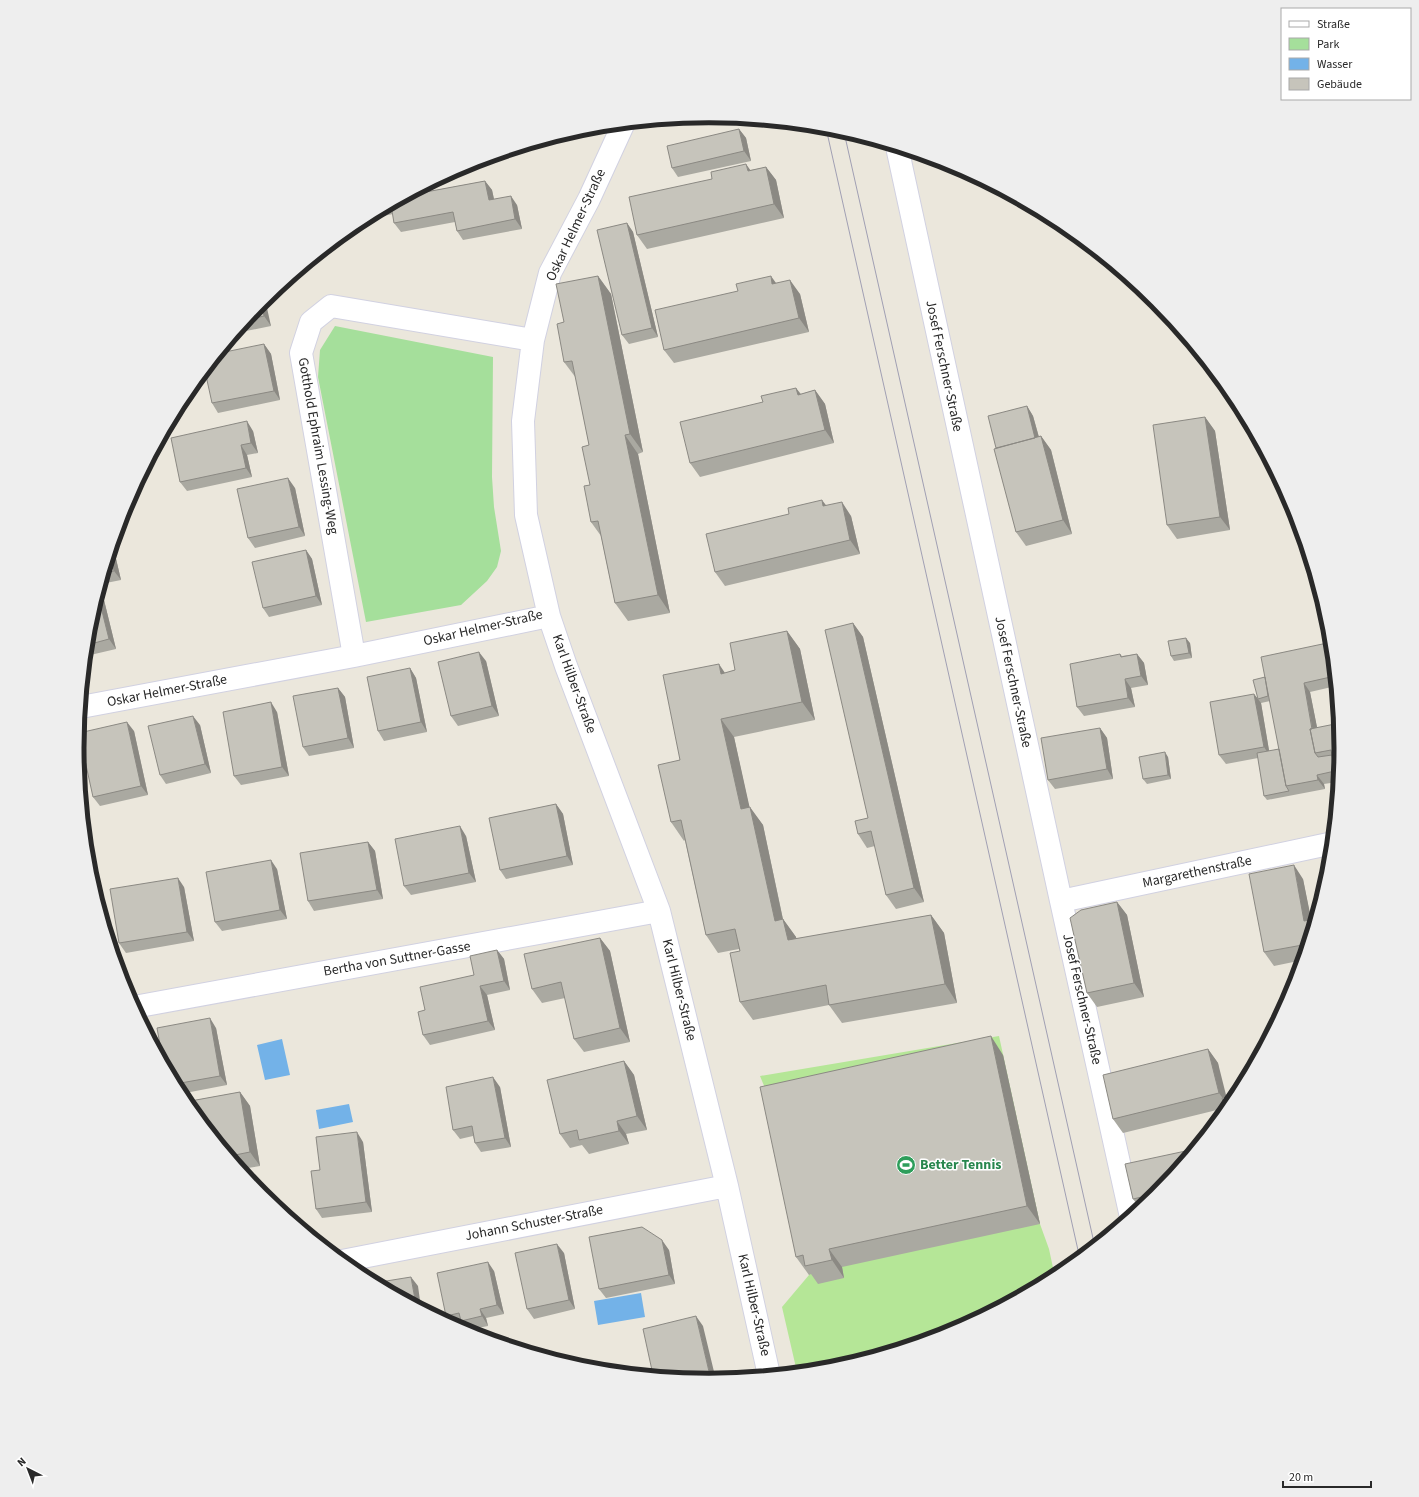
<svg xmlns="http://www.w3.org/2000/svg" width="1419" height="1497" font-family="'Source Sans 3',sans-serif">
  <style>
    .green { fill: #a5df9b }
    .pitch { fill: #b5e697 }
    .water { fill: #73b2e8 }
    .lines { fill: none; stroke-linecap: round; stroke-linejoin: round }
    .street-casing { stroke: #d1d1e1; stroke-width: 24 }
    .street { stroke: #fff; stroke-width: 22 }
    .tram { stroke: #a09fb3; stroke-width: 1 }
    .wall { fill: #aaa9a1; fill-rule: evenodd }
    .shaded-wall { fill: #8b8983 }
    .building { fill: #c6c4bb; stroke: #8b8983 }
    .labels { text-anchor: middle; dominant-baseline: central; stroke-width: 3; stroke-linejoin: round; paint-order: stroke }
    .street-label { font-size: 14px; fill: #292929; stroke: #fff }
    .leisure-label { font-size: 14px; font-weight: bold; fill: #27864d; stroke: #fff; text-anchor: start }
    .rim { fill: none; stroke: #292929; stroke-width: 5 }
  </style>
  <rect width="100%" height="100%" fill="#ebe7dc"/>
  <!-- green -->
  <path class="green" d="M 335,326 L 493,357 L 492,477 L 494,507 L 501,551 L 497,567 L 487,581 L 461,605 L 366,622 L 318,377 L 320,350 Z"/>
  <!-- pitch -->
  <path class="pitch" d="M 999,1036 L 1040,1224 L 1049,1249 L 1055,1277 L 951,1333 L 833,1369 L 797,1372 L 782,1307 L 809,1275 L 772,1105 L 760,1076 Z"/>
  <!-- water -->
  <path class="water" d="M 282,1039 L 290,1075 L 265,1080 L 257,1045 Z
    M 349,1104 L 353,1122 L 319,1129 L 316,1110 Z
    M 641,1293 L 645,1317 L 598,1325 L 594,1301 Z"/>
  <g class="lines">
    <defs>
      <path id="street" d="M 897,147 L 1061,901 L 1131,1217
        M 549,616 L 566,666 L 659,911 L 727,1186 L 769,1375
        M 354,656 L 301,353 L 311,322 L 331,306 L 533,340
        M 81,707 L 354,656 L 549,616 L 526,515 L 523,421 L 533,340 L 550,273 L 589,199 L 623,125
        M 1061,901 L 1333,843
        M 134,1007 L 659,911
        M 342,1261 L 727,1186"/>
    </defs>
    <!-- street casing -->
    <use href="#street" class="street-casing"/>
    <!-- street -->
    <use href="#street" class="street"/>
    <!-- tram -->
    <path class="tram" d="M 826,128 L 1080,1259
      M 844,132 L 1095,1247"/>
  </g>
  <!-- wall -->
  <path class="wall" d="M 739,129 L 746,138 L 751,161 L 678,177 L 672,168 Z
    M 766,167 L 776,180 L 784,218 L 647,249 L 637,235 L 751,170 Z
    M 485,181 L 492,190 L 494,199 L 517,205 L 522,229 L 463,240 L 457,231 L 455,222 L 401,232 L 394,223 L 393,214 L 364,220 L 419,190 L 420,193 Z
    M 627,223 L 633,232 L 658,337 L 629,344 L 622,335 Z
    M 598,276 L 611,294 L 643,452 L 638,454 L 670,613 L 628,621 L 615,603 L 601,536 L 591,522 L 589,445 L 576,378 L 564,362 L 564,322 Z
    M 776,283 L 800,294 L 809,332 L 674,363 L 664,350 Z
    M 262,301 L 271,326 L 236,333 Z
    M 264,344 L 271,354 L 280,400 L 218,413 L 212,403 Z
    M 796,388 L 801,394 L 815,390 L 825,404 L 834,443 L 700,477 L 690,463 L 763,402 Z
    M 1027,406 L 1033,416 L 1039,437 L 1041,436 L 1051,450 L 1072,534 L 1026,546 L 1016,532 L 996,448 Z
    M 1205,417 L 1215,431 L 1230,530 L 1177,539 L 1167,525 Z
    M 253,431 L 258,453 L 247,455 L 252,477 L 187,491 L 180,482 Z
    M 295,488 L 305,536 L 255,548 L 248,538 Z
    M 826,505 L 851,516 L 860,554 L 725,586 L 715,572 Z
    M 1294,507 L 1299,524 L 1297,524 L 1287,511 Z
    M 113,546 L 121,580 L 101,584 Z
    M 306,550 L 312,559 L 322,605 L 269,617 L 263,608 Z
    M 99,593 L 104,600 L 116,649 L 86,656 L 89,625 Z
    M 853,623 L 863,637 L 924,902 L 896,909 L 886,895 L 875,846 L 867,848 L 858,834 L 868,818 Z
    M 787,631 L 800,649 L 815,720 L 734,737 L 749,807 L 763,825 L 783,919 L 796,937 L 796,939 L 931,915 L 944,933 L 957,1003 L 842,1023 L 829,1005 L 753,1020 L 740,1002 L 740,951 L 739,949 L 718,953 L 706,935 L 685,840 L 684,841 L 671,822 L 680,760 L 725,673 L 735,670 Z
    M 1332,642 L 1336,686 L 1310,692 L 1317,728 L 1340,723 L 1337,782 L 1324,784 L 1325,789 L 1267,800 L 1264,796 L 1258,758 L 1226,764 L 1219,755 L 1254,694 L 1258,699 L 1265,677 ZM 1270,701 L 1279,749 L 1269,751 L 1261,703 Z
    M 1190,643 L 1192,658 L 1174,661 L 1171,656 Z
    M 1120,654 L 1122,656 L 1137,654 L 1144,663 L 1148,685 L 1131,688 L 1135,707 L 1084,716 L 1077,707 Z
    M 486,661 L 499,716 L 458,726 L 451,716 Z
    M 410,668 L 416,678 L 427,732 L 384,741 L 378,731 Z
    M 338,688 L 345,697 L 354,748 L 309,756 L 303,747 Z
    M 277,712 L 289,776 L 241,785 L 234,776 Z
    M 200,725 L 211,773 L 166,784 L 160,775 Z
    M 1100,728 L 1107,738 L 1113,779 L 1055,789 L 1048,780 Z
    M 134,731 L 148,795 L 100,806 L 93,797 Z
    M 1168,757 L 1171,779 L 1147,784 L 1143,779 Z
    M 556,804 L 563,814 L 573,865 L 506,879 L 500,870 Z
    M 466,836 L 476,882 L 411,895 L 404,886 Z
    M 368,842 L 375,851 L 383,899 L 314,911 L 308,901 Z
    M 277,869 L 287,919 L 222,931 L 215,922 Z
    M 1303,879 L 1311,920 L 1316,919 L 1303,960 L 1274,966 L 1264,952 Z
    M 184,887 L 194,941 L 126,953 L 119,943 Z
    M 1117,902 L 1127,915 L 1144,997 L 1097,1007 L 1087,993 Z
    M 600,938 L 610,951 L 630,1042 L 584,1052 L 574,1039 L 565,998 L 542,1003 L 532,989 Z
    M 497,950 L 504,959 L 510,990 L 487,995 L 495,1030 L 430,1045 L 423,1035 L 425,1010 L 474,975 Z
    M 216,1028 L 227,1085 L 180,1094 L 163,1061 Z
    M 1208,1049 L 1218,1063 L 1225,1108 L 1123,1133 L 1113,1119 Z
    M 1003,1055 L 1040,1224 L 842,1267 L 844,1278 L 818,1284 L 811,1274 L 809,1275 L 796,1257 Z
    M 624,1061 L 634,1075 L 647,1130 L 626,1134 L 629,1144 L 589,1154 L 582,1145 L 570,1148 L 560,1134 Z
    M 500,1087 L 511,1147 L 481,1152 L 475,1143 L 473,1136 L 460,1139 L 453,1130 Z
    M 240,1092 L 250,1106 L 260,1166 L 241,1169 L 185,1102 Z
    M 363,1142 L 372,1212 L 322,1218 L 316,1209 L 320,1170 Z
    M 1195,1149 L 1157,1196 L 1142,1208 L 1140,1208 L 1133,1199 Z
    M 669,1250 L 675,1284 L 606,1298 L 599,1289 Z
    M 564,1253 L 575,1309 L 534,1319 L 527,1309 Z
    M 494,1271 L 504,1314 L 486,1318 L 488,1326 L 467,1330 L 463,1323 L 454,1326 L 452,1325 L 446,1316 Z"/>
  <!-- shaded-wall -->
  <path class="shaded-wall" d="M 739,129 L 746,138 L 751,161 L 744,151 Z
    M 746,164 L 756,178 L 748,171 Z
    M 766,167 L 776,180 L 784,218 L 774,204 Z
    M 485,181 L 492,190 L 496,209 L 489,200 Z
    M 419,190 L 422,204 L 415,194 L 415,192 Z
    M 511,196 L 517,205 L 522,229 L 515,219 Z
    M 627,223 L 633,232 L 658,337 L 652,328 Z
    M 598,276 L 611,294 L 643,452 L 630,434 Z
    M 771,276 L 781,290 L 772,284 Z
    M 790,280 L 800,294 L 809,332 L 799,318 Z
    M 265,299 L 271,326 L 264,316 L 261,302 Z
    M 264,344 L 271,354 L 280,400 L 274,391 Z
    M 796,388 L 806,402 L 798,395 Z
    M 815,390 L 825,404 L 834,443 L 825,430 Z
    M 1027,406 L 1033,416 L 1043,452 L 1036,443 Z
    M 1205,417 L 1215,431 L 1230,530 L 1220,517 Z
    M 247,421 L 253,431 L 258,453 L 251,443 Z
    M 625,435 L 638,454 L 670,613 L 658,595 Z
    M 1041,436 L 1051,450 L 1072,534 L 1063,520 Z
    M 241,445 L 247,455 L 252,477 L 246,468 Z
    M 288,478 L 295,488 L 305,536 L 299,527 Z
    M 822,500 L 832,513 L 823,506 Z
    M 842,502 L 851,516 L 860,554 L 850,540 Z
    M 113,546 L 121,580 L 114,571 L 111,555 Z
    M 306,550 L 312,559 L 322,605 L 316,596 Z
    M 99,593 L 104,600 L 116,649 L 109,639 L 98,595 Z
    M 853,623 L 863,637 L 924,902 L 914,888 Z
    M 787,631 L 800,649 L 815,720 L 802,702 Z
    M 1186,638 L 1190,643 L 1192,658 L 1189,653 Z
    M 479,652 L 486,661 L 499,716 L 492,706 Z
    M 1137,654 L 1144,663 L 1148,685 L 1141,676 Z
    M 719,664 L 731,682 L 721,674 Z
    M 410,668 L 416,678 L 427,732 L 421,722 Z
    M 1125,679 L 1131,688 L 1135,707 L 1128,698 Z
    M 1304,683 L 1310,692 L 1322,752 L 1317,753 Z
    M 338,688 L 345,697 L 354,748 L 348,738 Z
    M 1254,694 L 1261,703 L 1270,756 L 1264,747 Z
    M 271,702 L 277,712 L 289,776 L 282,767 Z
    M 193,716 L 200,725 L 211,773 L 205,764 Z
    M 721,719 L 734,737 L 754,827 L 741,809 Z
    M 127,722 L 134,731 L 148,795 L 141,786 Z
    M 1100,728 L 1107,738 L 1113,779 L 1107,769 Z
    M 1165,752 L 1168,757 L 1171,779 L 1168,775 Z
    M 1317,775 L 1324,784 L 1325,789 L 1318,780 Z
    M 556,804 L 563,814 L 573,865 L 567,856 Z
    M 750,807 L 763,825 L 787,939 L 775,921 Z
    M 460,826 L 466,836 L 476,882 L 469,873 Z
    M 368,842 L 375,851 L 383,899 L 377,890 Z
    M 271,860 L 277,869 L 287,919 L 280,910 Z
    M 1294,865 L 1303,879 L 1313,928 L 1304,921 Z
    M 178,878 L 184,887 L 194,941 L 187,932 Z
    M 1117,902 L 1127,915 L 1144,997 L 1134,983 Z
    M 931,915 L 944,933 L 957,1003 L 945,984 Z
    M 783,919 L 796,937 L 801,958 L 788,940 Z
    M 600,938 L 610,951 L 630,1042 L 620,1028 Z
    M 497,950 L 504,959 L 510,990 L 504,981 Z
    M 480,986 L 487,995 L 495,1030 L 488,1021 Z
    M 210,1018 L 216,1028 L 227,1085 L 220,1076 Z
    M 991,1036 L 1003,1055 L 1040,1224 L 1027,1206 Z
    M 1208,1049 L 1218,1063 L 1229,1107 L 1219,1093 Z
    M 624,1061 L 634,1075 L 647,1130 L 637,1116 Z
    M 493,1077 L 500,1087 L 511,1147 L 505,1138 Z
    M 240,1092 L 250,1106 L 260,1166 L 250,1152 Z
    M 617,1121 L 626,1134 L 629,1144 L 619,1131 Z
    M 357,1132 L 363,1142 L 372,1212 L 366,1202 Z
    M 662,1240 L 669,1250 L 675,1284 L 669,1275 Z
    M 557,1244 L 564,1253 L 575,1309 L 569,1300 Z
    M 829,1249 L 842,1267 L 844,1278 L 832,1260 Z
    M 488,1262 L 494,1271 L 504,1314 L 497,1305 Z
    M 411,1277 L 418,1286 L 421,1308 L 416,1305 Z
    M 480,1309 L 486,1318 L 488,1326 L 482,1316 Z
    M 696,1316 L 703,1326 L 716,1380 L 711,1380 Z"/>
  <!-- building -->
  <path class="building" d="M 739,129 L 744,151 L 672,168 L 667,146 Z
    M 746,164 L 748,171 L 766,167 L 774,204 L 637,235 L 629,197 L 712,179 L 711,172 Z
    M 485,181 L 489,200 L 511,196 L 515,219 L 457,231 L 453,212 L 394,223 L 391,205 L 415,192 L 415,194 Z
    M 627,223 L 652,328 L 622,335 L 597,230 Z
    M 598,276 L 630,434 L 625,435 L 658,595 L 615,603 L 598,521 L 591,522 L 584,486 L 590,485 L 582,447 L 589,445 L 572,361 L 564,362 L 557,324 L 564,322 L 556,284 Z
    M 771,276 L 772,284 L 790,280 L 799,318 L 664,350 L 655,310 L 738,291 L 736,284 Z
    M 261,302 L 264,316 L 247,320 Z
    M 264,344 L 274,391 L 212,403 L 205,371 L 220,353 Z
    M 796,388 L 798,395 L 815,390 L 825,430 L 690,463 L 680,422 L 763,402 L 761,396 Z
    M 1027,406 L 1035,438 L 996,448 L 988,416 Z
    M 1205,417 L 1220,517 L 1167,525 L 1153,425 Z
    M 247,421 L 251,443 L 241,445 L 246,468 L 180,482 L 171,438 Z
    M 1041,436 L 1063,520 L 1016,532 L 994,449 Z
    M 288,478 L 299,527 L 248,538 L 237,489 Z
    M 1284,487 L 1295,509 L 1287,511 Z
    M 822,500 L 823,506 L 842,502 L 850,540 L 715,572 L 706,534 L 789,514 L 788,508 Z
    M 306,550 L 316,596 L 263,608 L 252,562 Z
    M 111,555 L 114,571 L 105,573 Z
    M 98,595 L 109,639 L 87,645 L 89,625 Z
    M 853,623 L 914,888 L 886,895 L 871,831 L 858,834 L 855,821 L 868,818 L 825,630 Z
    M 787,631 L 802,702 L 721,719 L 741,809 L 750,807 L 775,921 L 783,919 L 788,940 L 931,915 L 945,984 L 829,1005 L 826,985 L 740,1002 L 730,953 L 740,951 L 735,929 L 706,935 L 681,820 L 671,822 L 658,765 L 680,760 L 663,675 L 719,664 L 721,674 L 735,670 L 730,643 Z
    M 1186,638 L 1189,653 L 1171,656 L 1168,641 Z
    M 1332,642 L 1335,676 L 1304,683 L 1312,729 L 1310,729 L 1315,753 L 1318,757 L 1332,755 L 1335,771 L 1317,775 L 1318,780 L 1286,786 L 1261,657 Z
    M 479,652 L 492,706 L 451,716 L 438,662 Z
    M 1120,654 L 1121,657 L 1137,654 L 1141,676 L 1125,679 L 1128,698 L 1077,707 L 1070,664 Z
    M 410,668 L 421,722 L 378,731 L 367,677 Z
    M 1265,677 L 1268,696 L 1258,699 L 1253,680 Z
    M 338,688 L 348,738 L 303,747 L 293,696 Z
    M 1254,694 L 1264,747 L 1219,755 L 1210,702 Z
    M 271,702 L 282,767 L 234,776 L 223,712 Z
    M 193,716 L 205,764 L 160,775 L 148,726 Z
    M 127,722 L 141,786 L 93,797 L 79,733 Z
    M 1340,723 L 1342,749 L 1338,789 L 1331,750 L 1315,753 L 1310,729 Z
    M 1100,728 L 1107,769 L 1048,780 L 1041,738 Z
    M 1279,749 L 1286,786 L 1289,791 L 1264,796 L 1257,753 Z
    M 1165,752 L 1168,775 L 1143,779 L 1139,757 Z
    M 556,804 L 567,856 L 500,870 L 489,818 Z
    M 460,826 L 469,873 L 404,886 L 395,839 Z
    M 368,842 L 377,890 L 308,901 L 300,853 Z
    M 271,860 L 280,910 L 215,922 L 206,872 Z
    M 1294,865 L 1304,921 L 1316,919 L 1308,944 L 1264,952 L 1249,874 Z
    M 178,878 L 187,932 L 119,943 L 110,889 Z
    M 1117,902 L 1134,983 L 1087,993 L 1070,918 L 1081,910 Z
    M 600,938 L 620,1028 L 574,1039 L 561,982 L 532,989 L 524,954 Z
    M 497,950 L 504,981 L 480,986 L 488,1021 L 423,1035 L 418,1012 L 425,1010 L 420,987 L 474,975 L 470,956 Z
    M 210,1018 L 220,1076 L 175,1084 L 163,1061 L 157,1028 Z
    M 991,1036 L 1027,1206 L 829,1249 L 832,1260 L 805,1266 L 803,1255 L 796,1257 L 760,1087 Z
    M 1208,1049 L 1219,1093 L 1113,1119 L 1103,1075 Z
    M 624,1061 L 637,1116 L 617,1121 L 619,1131 L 579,1140 L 577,1130 L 560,1134 L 547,1080 Z
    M 493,1077 L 505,1138 L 475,1143 L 472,1126 L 453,1130 L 446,1087 Z
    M 240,1092 L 250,1152 L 230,1156 L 185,1102 Z
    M 1238,1095 L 1235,1100 L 1226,1112 L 1222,1098 Z
    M 357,1132 L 366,1202 L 316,1209 L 311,1171 L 320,1170 L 316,1137 Z
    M 1195,1149 L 1159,1193 L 1133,1199 L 1125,1164 Z
    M 642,1227 L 662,1240 L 669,1275 L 599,1289 L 589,1237 Z
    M 557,1244 L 569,1300 L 527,1309 L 515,1253 Z
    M 488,1262 L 497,1305 L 480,1309 L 482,1316 L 461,1321 L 459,1313 L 446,1316 L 437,1273 Z
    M 411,1277 L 416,1305 L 374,1283 Z
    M 696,1316 L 711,1380 L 709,1381 L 653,1375 L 643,1329 Z"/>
  <!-- icons -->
  <defs>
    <symbol id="stadium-disc" viewBox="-11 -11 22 22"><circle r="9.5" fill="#2e9e5b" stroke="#fff"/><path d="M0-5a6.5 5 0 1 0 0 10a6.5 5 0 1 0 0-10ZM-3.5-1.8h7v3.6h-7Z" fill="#fff"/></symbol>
  </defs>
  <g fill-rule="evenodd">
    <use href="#stadium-disc" x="895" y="1154" width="22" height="22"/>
  </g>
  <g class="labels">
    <!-- street labels -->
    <g class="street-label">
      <text transform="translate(576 225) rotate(-65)">Oskar Helmer-Straße</text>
      <text transform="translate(944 366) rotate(78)">Josef Ferschner-Straße</text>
      <text transform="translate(318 446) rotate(80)">Gotthold Ephraim Lessing-Weg</text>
      <text transform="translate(483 628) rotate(-13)">Oskar Helmer-Straße</text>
      <text transform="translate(1013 682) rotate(78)">Josef Ferschner-Straße</text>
      <text transform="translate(574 684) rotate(70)">Karl Hilber-Straße</text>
      <text transform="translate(167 691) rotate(-11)">Oskar Helmer-Straße</text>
      <text transform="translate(1197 872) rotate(-12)">Margarethenstraße</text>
      <text transform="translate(397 959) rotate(-10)">Bertha von Suttner-Gasse</text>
      <text transform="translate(679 990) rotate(76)">Karl Hilber-Straße</text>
      <text transform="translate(1082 999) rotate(77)">Josef Ferschner-Straße</text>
      <text transform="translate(534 1223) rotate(-11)">Johann Schuster-Straße</text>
      <text transform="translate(754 1305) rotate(77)">Karl Hilber-Straße</text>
    </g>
    <!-- leisure labels -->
    <g class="leisure-label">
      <text x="920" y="1165">Better Tennis</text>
    </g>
  </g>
  <!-- crop -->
  <path d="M0 0H1419V1497H0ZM84 748a625 625 0 1 1 1250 0a625 625 0 1 1-1250 0Z" fill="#eee" fill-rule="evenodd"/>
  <path class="rim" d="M84 748a625 625 0 1 1 1250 0a625 625 0 1 1-1250 0Z"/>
  <!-- legend -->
  <rect x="1281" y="8" width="130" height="92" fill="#ffffff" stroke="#a9a9a9"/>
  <rect x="1289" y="21" width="20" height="6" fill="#ffffff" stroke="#a9a9a9"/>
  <text x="1317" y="28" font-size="12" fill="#292929">Straße</text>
  <rect x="1289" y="38" width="20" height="12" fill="#a5df9b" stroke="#a9a9a9"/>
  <text x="1317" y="48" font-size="12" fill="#292929">Park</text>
  <rect x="1289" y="58" width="20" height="12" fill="#73b2e8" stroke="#a9a9a9"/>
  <text x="1317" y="68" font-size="12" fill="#292929">Wasser</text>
  <rect x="1289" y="78" width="20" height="12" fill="#c6c4bb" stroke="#a9a9a9"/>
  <text x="1317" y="88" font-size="12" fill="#292929">Gebäude</text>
  <!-- north arrow -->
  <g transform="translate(28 1469) rotate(318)" stroke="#ffffff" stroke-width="3" paint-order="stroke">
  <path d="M0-3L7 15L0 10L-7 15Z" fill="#292929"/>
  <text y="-6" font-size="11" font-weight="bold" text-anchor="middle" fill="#292929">N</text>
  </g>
  <!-- scale -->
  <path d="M1283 1481v6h88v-6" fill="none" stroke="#292929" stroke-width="2"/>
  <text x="1289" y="1481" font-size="12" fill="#292929" stroke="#ffffff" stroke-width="3" paint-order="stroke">20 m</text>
</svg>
